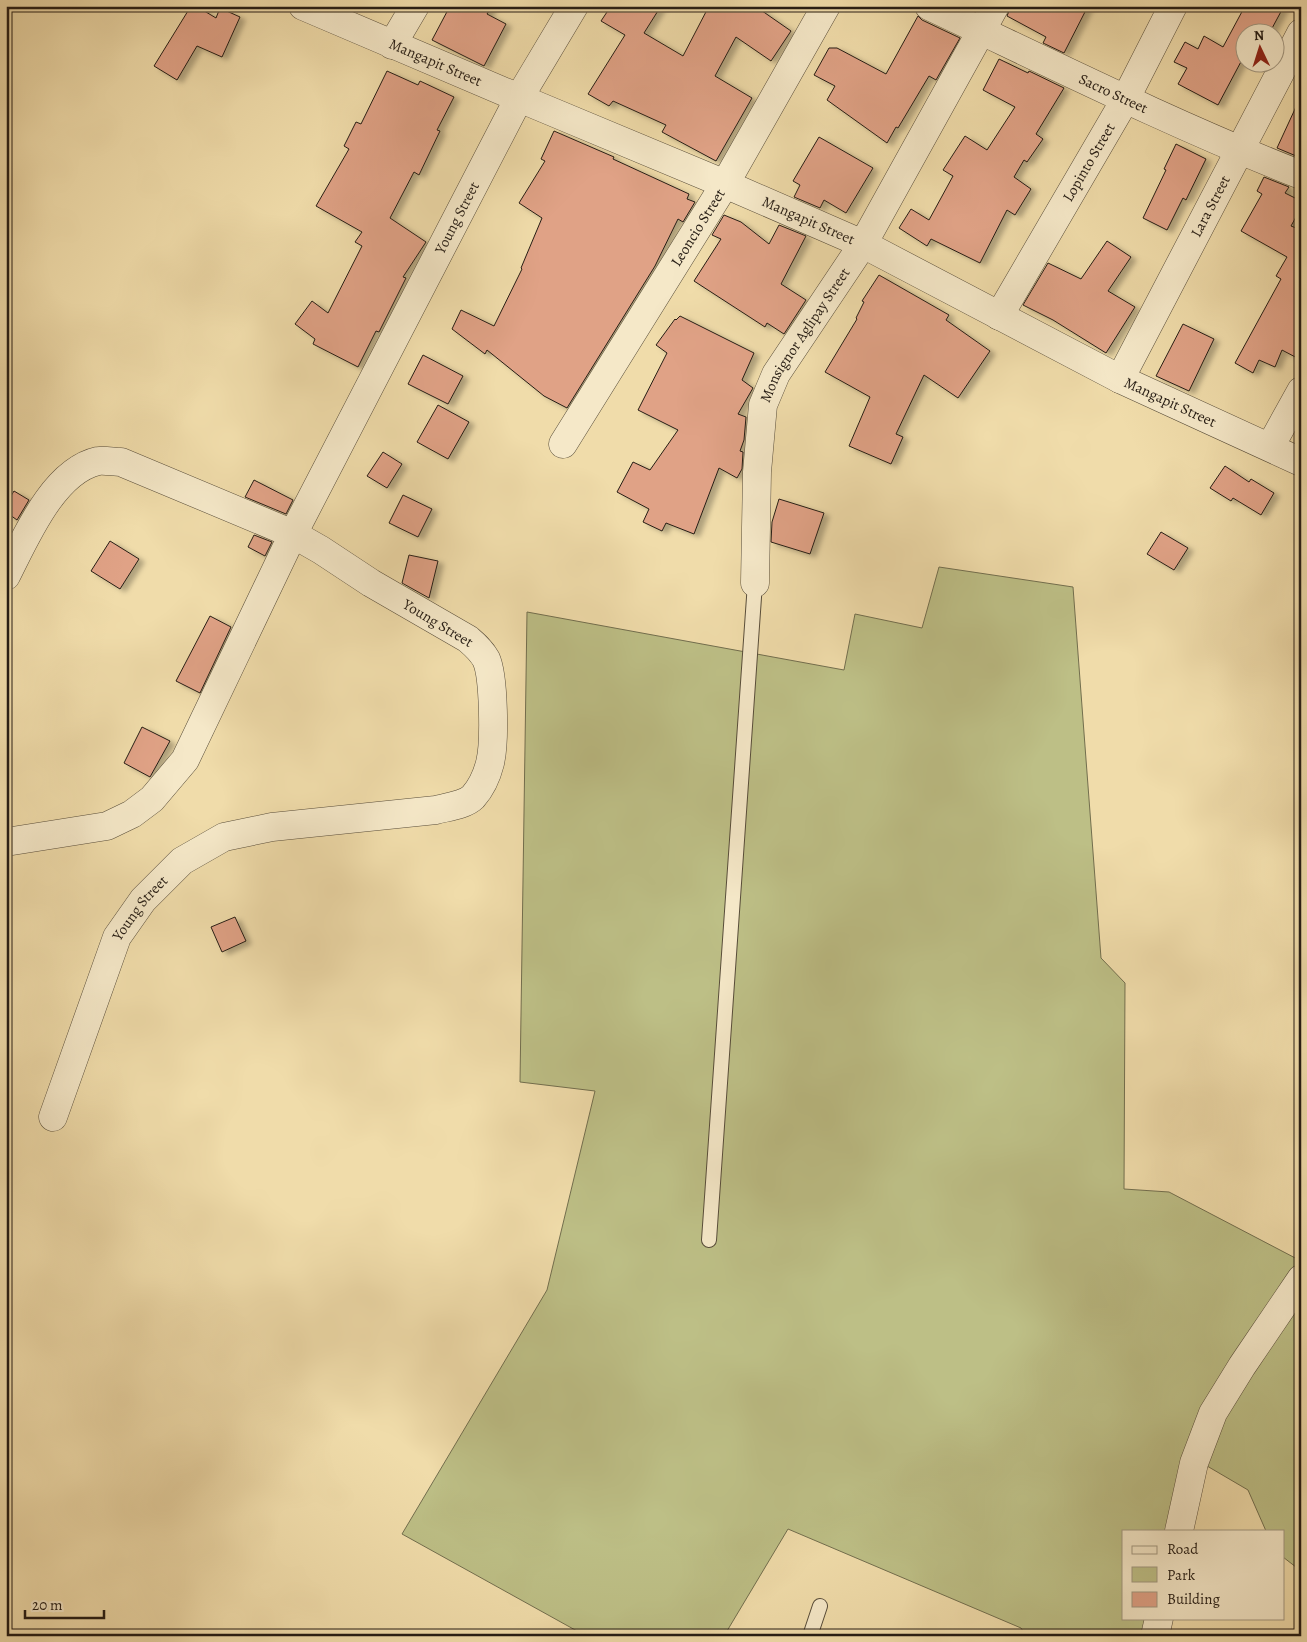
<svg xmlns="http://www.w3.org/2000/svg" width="1307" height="1642" font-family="Alegreya,serif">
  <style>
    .green { fill: #bdbf86; stroke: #726e4e }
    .building { fill: #e0a286; stroke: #261d15; filter: url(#shadow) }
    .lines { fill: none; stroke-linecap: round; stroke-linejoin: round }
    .service-casing { stroke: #584d3a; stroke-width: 16 }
    .minor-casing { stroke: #584d3a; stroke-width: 29 }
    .service { stroke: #f5e8c8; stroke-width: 14 }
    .minor { stroke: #f5e8c8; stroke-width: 28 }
    .labels { text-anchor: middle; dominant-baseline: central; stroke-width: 4.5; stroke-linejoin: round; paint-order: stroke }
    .street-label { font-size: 15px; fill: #261d15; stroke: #f5e8c8 }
  </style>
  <defs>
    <filter id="shadow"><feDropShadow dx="5.5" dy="3" stdDeviation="2.5" flood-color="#0004"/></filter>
  </defs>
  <rect width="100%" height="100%" fill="#f0dcaa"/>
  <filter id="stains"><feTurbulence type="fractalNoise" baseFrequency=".004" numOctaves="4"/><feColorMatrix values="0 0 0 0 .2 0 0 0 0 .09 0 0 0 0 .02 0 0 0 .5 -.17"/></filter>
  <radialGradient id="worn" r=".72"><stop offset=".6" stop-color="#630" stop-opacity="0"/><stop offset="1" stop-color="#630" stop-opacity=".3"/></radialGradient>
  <!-- green -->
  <path class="green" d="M 939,567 L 1073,587 L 1101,958 L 1125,983 L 1124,1189 L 1169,1192 L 1301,1261 L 1301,1571 L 1283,1557 L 1283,1531 L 1266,1531 L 1248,1490 L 1190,1456 L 1173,1531 L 1123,1531 L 1123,1618 L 1154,1618 L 1150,1636 L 1026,1636 L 1021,1628 L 788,1529 L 724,1636 L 586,1636 L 402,1534 L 547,1290 L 595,1091 L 520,1082 L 527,612 L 844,670 L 855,614 L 922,628 Z"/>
  <!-- building -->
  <path class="building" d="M 191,6 L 196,6 L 216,18 L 220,8 L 240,17 L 222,57 L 197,46 L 177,80 L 154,66 Z
    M 450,6 L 492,6 L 487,14 L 506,24 L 484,66 L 432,40 Z
    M 611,6 L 661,6 L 644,33 L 683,56 L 709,6 L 755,6 L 791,31 L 771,61 L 736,37 L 715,76 L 752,98 L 716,161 L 662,132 L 666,125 L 613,101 L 609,106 L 588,94 L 625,35 L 601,21 Z
    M 1011,6 L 1088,6 L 1064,53 L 1043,43 L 1046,37 L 1007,16 Z
    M 1245,6 L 1284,6 L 1270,32 L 1244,32 L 1244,56 L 1218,105 L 1178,84 L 1187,68 L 1174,62 L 1185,42 L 1198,49 L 1204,36 L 1223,47 Z
    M 918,16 L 922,20 L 960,38 L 936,80 L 929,76 L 898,128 L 896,127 L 887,143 L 827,100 L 835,86 L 814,75 L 829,48 L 837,48 L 886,74 Z
    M 999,59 L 1028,73 L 1029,71 L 1064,88 L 1036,134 L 1043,139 L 1027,162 L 1024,160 L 1014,177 L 1031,189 L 1015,215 L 1007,210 L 980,263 L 931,239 L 927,246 L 899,228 L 911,209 L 929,220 L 953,176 L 943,170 L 965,136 L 987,150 L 1015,107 L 983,90 Z
    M 387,71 L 418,85 L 420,81 L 454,97 L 437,130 L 440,131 L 419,175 L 414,172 L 390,218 L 426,242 L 403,277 L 406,278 L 379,332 L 376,331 L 358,367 L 313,344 L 315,339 L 295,324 L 312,301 L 328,313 L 362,246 L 355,242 L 362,232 L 316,206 L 349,149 L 344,146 L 356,122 L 361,124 Z
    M 1301,96 L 1301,158 L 1277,148 Z
    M 554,131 L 614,157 L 613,159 L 689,194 L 687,199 L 695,202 L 683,222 L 678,219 L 655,266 L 567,408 L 544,396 L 487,350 L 485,354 L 452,329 L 461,310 L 494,326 L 522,269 L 521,268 L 542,218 L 519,203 L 545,161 L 541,159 Z
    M 819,137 L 873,168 L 846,213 L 824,200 L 820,208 L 794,197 L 800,185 L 793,181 Z
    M 1176,144 L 1206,159 L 1186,200 L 1183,198 L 1167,230 L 1143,218 L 1166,170 L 1164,169 Z
    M 1264,177 L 1289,187 L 1285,193 L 1301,201 L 1301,208 L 1291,226 L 1301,230 L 1301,360 L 1282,350 L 1275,367 L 1259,360 L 1253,373 L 1235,363 L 1281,279 L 1276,276 L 1287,257 L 1241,231 L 1262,194 L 1257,191 Z
    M 724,215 L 741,222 L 769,244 L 779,225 L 806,236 L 781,284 L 806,300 L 784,334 L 767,323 L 765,327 L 694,281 L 721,239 L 712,235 Z
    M 1107,241 L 1131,257 L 1108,291 L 1135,307 L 1106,353 L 1053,320 L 1023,305 L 1048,263 L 1081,279 Z
    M 879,275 L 949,315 L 946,320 L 990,351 L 958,398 L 924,375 L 896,434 L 903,437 L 891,464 L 849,446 L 870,397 L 825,372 L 857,319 L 856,318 L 864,302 L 862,301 Z
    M 680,316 L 754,353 L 742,380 L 753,388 L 738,414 L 746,417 L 744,440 L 740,451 L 743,452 L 742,469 L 737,478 L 719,468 L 694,534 L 666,523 L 662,531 L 643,522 L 649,509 L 617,492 L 633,462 L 650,470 L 678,430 L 638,410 L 667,353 L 656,345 L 675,319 L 676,320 Z
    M 1183,324 L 1214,339 L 1189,391 L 1156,376 Z
    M 423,355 L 463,376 L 448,404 L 408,384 Z
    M 438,405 L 469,422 L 448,459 L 417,442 Z
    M 383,452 L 402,464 L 387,488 L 367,476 Z
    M 1225,466 L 1249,482 L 1251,479 L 1274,493 L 1261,515 L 1233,498 L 1231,501 L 1210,488 Z
    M 254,480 L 293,500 L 286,514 L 245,497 Z
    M 14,491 L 29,500 L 17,520 L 6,512 L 6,504 Z
    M 403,495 L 432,509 L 418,537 L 389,523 Z
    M 779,499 L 824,513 L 810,554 L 771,542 L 772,522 Z
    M 1161,532 L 1188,548 L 1174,570 L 1147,554 Z
    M 254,535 L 272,542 L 265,556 L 248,547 Z
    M 110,541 L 139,559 L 120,589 L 91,571 Z
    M 409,555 L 438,561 L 429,598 L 402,583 Z
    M 210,616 L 231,627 L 200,693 L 176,681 Z
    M 142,727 L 170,741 L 150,777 L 124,763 Z
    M 235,917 L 246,941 L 222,952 L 211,927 Z"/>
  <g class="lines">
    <defs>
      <path id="service" d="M 709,1240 L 755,583
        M 810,1636 L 820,1606"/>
      <g id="minor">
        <path id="s1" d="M 303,6 L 519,98 L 725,184 L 863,244 L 1120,379 L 1301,462"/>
        <path id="s2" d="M 929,6 C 1052,64 1174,125 1301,175"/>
        <path d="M 392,45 L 415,6"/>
        <path id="s3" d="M 999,316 L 1125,100 L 1173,6"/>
        <path id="s4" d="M 1120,379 L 1301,33"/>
        <path id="s5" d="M 563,444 L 725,184 L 826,6"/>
        <path d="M 1270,447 L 1301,391"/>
        <path d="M 6,576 C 25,539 53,471 98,461 C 105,460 114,462 121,462 L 293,534 L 185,760 L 152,799 L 132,814 L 107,826 L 6,842"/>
        <path id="s6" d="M 755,583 L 757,472 L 763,405 L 776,374 L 863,244 L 995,6"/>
        <path id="s7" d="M 53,1117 L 117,937 L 143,900 L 182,861 L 224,837 L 272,827 L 436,810 C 447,807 465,805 473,797 C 481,788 487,775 490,763 C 495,743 494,676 486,659 C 481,650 475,645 468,639 L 371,583 L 321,550 L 293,534 L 519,98 L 574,6"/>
        <path d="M 1179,1531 L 1194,1463 L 1213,1413 L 1242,1366 L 1301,1279"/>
        <path d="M 1155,1636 L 1159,1618"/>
      </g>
    </defs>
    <!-- service casing -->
    <use href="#service" class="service-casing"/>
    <!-- minor casing -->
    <use href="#minor" class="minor-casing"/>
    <!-- service -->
    <use href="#service" class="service"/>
    <!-- minor -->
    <use href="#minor" class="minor"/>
  </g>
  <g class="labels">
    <!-- street labels -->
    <g class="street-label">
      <text stroke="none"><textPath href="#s1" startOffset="144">Mangapit Street</textPath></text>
      <text stroke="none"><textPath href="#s2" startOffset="204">Sacro Street</textPath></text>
      <text stroke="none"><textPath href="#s3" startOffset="178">Lopinto Street</textPath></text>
      <text stroke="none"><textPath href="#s4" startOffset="195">Lara Street</textPath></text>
      <text stroke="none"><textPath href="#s7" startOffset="1324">Young Street</textPath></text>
      <text stroke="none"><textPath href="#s1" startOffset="549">Mangapit Street</textPath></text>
      <text stroke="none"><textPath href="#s5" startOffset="255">Leoncio Street</textPath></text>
      <text stroke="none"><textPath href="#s6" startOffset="260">Monsignor Aglipay Street</textPath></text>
      <text stroke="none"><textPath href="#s1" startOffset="954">Mangapit Street</textPath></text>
      <text transform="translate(438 623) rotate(31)">Young Street</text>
      <text stroke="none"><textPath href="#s7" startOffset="228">Young Street</textPath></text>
    </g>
  </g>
  <!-- margin -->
  <rect width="1307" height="1642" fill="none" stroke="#f0dcaa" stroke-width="25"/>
  <rect x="8" y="8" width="1292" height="1627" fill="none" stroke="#261d15" stroke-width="2.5"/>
  <rect x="12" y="12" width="1282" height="1617" fill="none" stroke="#261d15"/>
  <!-- legend -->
  <rect x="1122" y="1530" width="162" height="90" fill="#f5e8c8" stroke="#a29780"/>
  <rect x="1132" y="1546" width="25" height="8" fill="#f5e8c8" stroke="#a29780"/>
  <text x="1167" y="1554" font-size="15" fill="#261d15">Road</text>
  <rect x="1132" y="1567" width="25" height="15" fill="#bdbf86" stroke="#a29780"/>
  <text x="1167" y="1580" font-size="15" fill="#261d15">Park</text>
  <rect x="1132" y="1592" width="25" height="15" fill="#e0a286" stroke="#a29780"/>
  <text x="1167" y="1604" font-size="15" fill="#261d15">Building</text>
  <!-- north arrow -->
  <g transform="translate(1260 48) rotate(356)"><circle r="24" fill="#f5e8c8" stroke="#a29780"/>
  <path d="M0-4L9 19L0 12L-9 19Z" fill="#8f2418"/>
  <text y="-8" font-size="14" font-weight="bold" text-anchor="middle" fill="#261d15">N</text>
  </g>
  <!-- scale -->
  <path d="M25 1610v8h79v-8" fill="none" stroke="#261d15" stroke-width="2.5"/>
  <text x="32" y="1610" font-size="15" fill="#261d15" stroke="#f5e8c8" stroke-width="4" paint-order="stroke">20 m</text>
  <rect width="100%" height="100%" filter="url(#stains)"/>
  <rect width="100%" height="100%" fill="url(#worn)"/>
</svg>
